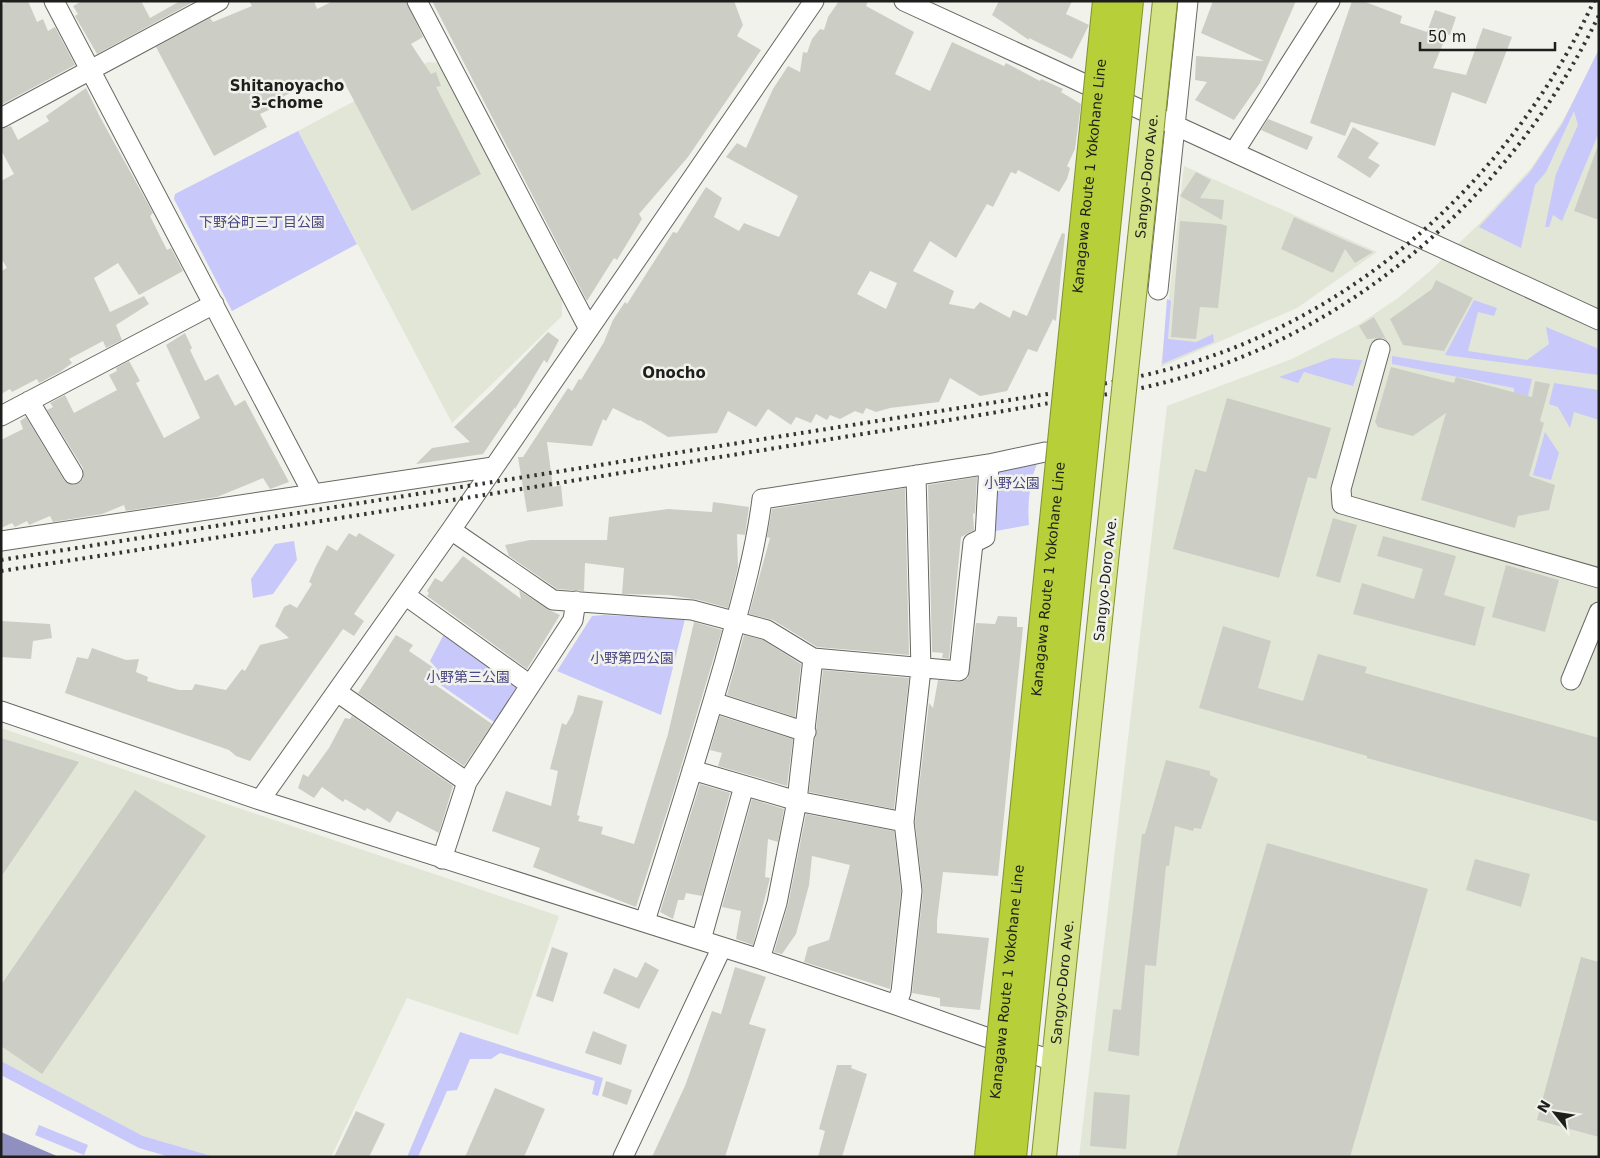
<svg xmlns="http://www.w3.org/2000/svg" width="1600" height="1158" font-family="'DejaVu Sans','Noto Sans JP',sans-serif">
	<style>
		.built { fill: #e2e6d7 }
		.green { fill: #c8c8fa }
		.water { fill: #8f8fc0 }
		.building { fill: #cccec6; fill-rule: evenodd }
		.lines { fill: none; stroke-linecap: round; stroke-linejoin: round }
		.minor-casing { stroke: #676962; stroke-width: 21 }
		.major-casing { stroke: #81912f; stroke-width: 26 }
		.minor { stroke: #fff; stroke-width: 19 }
		.major { stroke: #d4e288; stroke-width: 24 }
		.rail { stroke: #343531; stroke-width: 4; stroke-dasharray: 2.5 5; stroke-linecap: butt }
		.major-bridge-casing { stroke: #81912f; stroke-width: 26; stroke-linecap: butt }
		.highway-bridge-casing { stroke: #81912f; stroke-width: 30; stroke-linecap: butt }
		.major-bridge { stroke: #d4e288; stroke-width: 24 }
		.highway-bridge { stroke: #b7cf39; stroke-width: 28 }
		.labels { text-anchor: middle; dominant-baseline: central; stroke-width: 5; stroke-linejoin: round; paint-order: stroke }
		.street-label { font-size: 14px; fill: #1e1f1c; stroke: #f0f2eb }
		.park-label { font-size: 14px; fill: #4b4685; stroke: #f0f2eb }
		.neighbourhood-label { font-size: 15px; font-weight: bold; fill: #1e1f1c; stroke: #f0f2eb }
	</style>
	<rect width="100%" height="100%" fill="#f0f2eb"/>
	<path class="built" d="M1599 54V1157H1079L1167 406 1292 359 1358 325 1398 298 1430 271 1479 224 1532 167 1563 120Z
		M428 62 440 63 562 294V316L452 423 298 131Z
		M1184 166 1377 252 1297 308 1161 367Z
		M1 728 559 916 518 1035 407 998 331 1157H215L143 1136 1 1061Z"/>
	<path class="green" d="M1599 49V132L1562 221 1553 215 1549 227H1545L1556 174 1578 125 1574 111 1546 172 1535 185 1521 248 1479 227 1530 172 1562 124Z
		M298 131 357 244 232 311 174 199 175 194Z
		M1167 299 1171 301 1168 339 1196 342 1213 334 1214 342 1162 364Z
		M1474 300 1497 308 1494 316 1478 312 1468 351 1527 360 1549 344 1546 327 1599 349V375L1445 355Z
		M1392 356 1532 379 1528 396 1514 393V388L1392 364Z
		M1332 358 1362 360 1353 386 1304 372 1298 383 1279 377Z
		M1554 383 1599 390V420L1574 412 1570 428 1558 407 1549 404Z
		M1545 432 1559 453 1551 480 1533 475Z
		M1040 457C1030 477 1027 503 1029 525L990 532 993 467Z
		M294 541 297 560 273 594 253 598 251 579 275 544Z
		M604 615 685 619 661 715 557 671 592 616Z
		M444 634 518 685 494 722 432 679 438 670 430 661Z
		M460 1032 603 1078 598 1096 592 1094 595 1081 500 1053 491 1059H470L457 1090 447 1091 418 1157H407Z
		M1 1061 143 1136 215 1157H170L139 1148 1 1075Z
		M39 1125 88 1145 84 1155 35 1135Z"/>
	<path class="water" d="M1 1132 59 1157H1Z"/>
	<path class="building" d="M9 1H28L37 22 43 19 48 31 55 27 75 65 1 105V5Z
		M82 1H141L150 18 180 1H195L97 54 75 16 78 14 73 6Z
		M249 1H314L317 9 333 1H406L423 37 411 44 431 74 436 72 441 86 436 87 481 174 412 211 342 78 325 88 319 79 284 96 286 102 260 114 267 127 214 156 156 47 210 18 213 22 252 6Z
		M432 1H734L743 25 737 36 761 50 688 157 639 214 642 219 617 260 614 258 587 301Z
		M839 1H868L866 6 914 32 895 74 930 91 952 42 1004 66 1006 63 1040 81 1041 79 1063 89 1061 92 1081 104 1075 149 1067 166 1070 168 1067 179 1059 192 1018 170 1016 174 1011 172 993 207 987 204 956 258 930 241 913 271 954 291 949 304 974 309 980 302 1010 318 1013 310 1027 316 1062 233 1065 234 1056 321 1053 319 1037 352 1028 349 1007 391 980 396 950 378 939 402 890 408 876 412 866 408 863 414 855 411 840 419 830 415 827 420 816 414 811 423 796 417 791 425 768 409 756 427 728 411 717 433 668 437 640 420 639 421 613 408 606 421 603 419 592 446 547 442 553 487 561 485 563 506 527 512 518 457H523L568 388 572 391 579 379 581 380 604 342 613 320 625 302 627 304 673 232 677 233 706 187 722 198 714 217 739 231 744 223 779 237 798 196 726 157 737 143 746 148 773 89 788 66 800 72 803 52 807 53 812 39 820 29 824 30 828 17ZM870 271 897 283 886 309 857 294Z
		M999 1H1072L1066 14 1089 25 1072 59 1029 38V40L992 15Z
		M1213 1H1296L1260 83 1234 120 1195 100 1207 82 1195 80 1196 56 1264 61 1201 33Z
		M1352 1H1363L1402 16 1400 23 1427 32 1435 10 1456 17 1450 35 1447 34 1433 68 1466 75 1483 28 1512 37 1486 104 1452 92 1435 146 1351 122 1345 136 1310 123Z
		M86 88 100 117 153 213 150 216 167 250 171 248 183 271 139 295 118 263 94 278 110 312 144 296 149 304 116 325 122 340 106 348 103 341 69 359 72 363 60 372 39 383 37 379 12 392 10 389 1 394V271L7 268 1 258V181L14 174 1 150V129L11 126 18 140 49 121 46 116Z
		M1268 119 1313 137 1307 150 1261 130Z
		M1353 127 1379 143 1368 158 1380 165 1370 178 1337 157Z
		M1597 148 1599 149V220L1574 211Z
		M1196 172 1211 180 1200 198 1224 200 1222 220 1180 196Z
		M1294 217 1349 242 1373 252 1355 263 1345 249 1333 273 1281 249Z
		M1180 221 1221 224 1227 226 1218 308 1200 307 1196 339 1171 337Z
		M1436 280 1473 298 1444 351 1403 345 1390 319 1432 289Z
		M1374 317 1387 341 1383 338 1367 339 1359 326Z
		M548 332 559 340 547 363 544 360 515 409V407L483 454 416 464 432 448 470 442 454 427 493 390Z
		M185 333 192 348 190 350 205 381 218 374 235 406 245 400 289 482 270 489 263 478 217 497 126 511 124 505 102 514 53 522 50 516 29 525 27 521 15 527 12 523 1 528V440L23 429 20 421 26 417 64 480 74 485 83 479V468L47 410 53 407 50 403 65 395 74 413 117 390 109 375 117 371 116 368 129 361 140 381 136 383 164 438 200 418 166 345Z
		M1391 367 1454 383 1456 377 1532 397 1535 381 1550 384 1540 421 1544 423 1529 476 1555 485 1549 510 1518 516 1515 528 1421 500 1446 413 1413 436 1378 427 1375 422Z
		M1227 398 1331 428 1316 479 1308 477 1279 578 1173 549 1195 469 1206 472Z
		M977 477 975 513 973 514 974 530 961 537 949 659 942 658 943 653 932 652 928 485Z
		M905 488 909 655 817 647 773 620 749 614 770 538 767 537 772 509Z
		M713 502 749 507 745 535 737 534 738 567 728 608 699 600 669 595 622 594 624 568 585 563 584 591 557 589 509 556 505 545 530 540H607L609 517 668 509 712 512Z
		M1333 518 1357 525 1340 583 1316 576Z
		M349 533 356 537 359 533 395 555 354 614 364 621 354 636 343 629 250 761 236 756 229 750 65 693 77 657 88 659 92 648 126 660 139 659 136 672 148 677 147 681 179 690H192L195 684 226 690 242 669 245 671 260 645 289 638 275 626 284 607 290 604 297 608 312 584 309 582 316 566 327 545 337 551Z
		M1383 536 1456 556 1444 595 1485 607 1475 646 1353 614 1362 583 1414 599 1423 569 1377 556Z
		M463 556 521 599 519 590 547 609 560 615 527 669 427 596 429 593 427 591 435 578 442 582Z
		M1506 565 1559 580 1545 632 1492 617Z
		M998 616 1017 617V627H1023L998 876 943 872 937 921V933L989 938 980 1010 940 1006V998L912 993 923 892 915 822 929 703 933 708 938 680 958 682 968 678 976 623 995 624Z
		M1 621 50 624 52 638 33 641 31 659 1 657Z
		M694 622 722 630 674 790 636 907 533 867 540 848 492 831 506 791 551 806 558 771 550 769 562 723 566 725 573 713 578 695 603 701 577 815 580 816 578 821 603 827 601 834 634 844 668 734Z
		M1223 626 1271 641 1258 688 1303 701 1318 654 1367 667 1365 673 1599 738V822L1367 758V756L1199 708Z
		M396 635 413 645 409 651 434 668 427 679 492 724 464 766 358 693Z
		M744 635 763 640 801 664 795 717 727 695Z
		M823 670 909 678 894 809 809 792Z
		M352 716 453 786 439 833 397 811 390 823 367 808 365 811 345 799 343 802 322 787 314 798 298 788 303 774 308 777 329 748 345 718 350 719Z
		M720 716 793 739 787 786 718 766 722 753 710 750Z
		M1 738 79 762 1 877Z
		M1166 760 1210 771V775L1218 779 1201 829 1194 828 1193 831 1175 826 1169 866H1166L1156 966 1145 965 1139 1056 1108 1051 1113 1009 1121 1010 1142 834H1145Z
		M700 784 730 793 702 896 686 893 684 900H678L673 919 660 912Z
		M135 790 206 836 42 1074 1 1046V985Z
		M752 799 784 809 778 842 768 839 765 877 770 878 753 945 736 939 741 911 722 907Z
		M806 814 894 831 901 891 890 989 804 962 808 947 829 940 850 865 812 856 809 885 796 934 782 954 774 952 788 905Z
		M1267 843 1428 889 1350 1157H1176Z
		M1475 859 1530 874 1521 907 1466 890Z
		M552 947 568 953 553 1002 536 996Z
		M1581 957 1599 962V1137L1537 1120Z
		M645 962 659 970 639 1009 603 993 614 968 637 978Z
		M735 967 766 977 749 1024 766 1029 725 1157H652L685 1086 712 1011 721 1014Z
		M593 1031 627 1045 621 1065 585 1053Z
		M837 1065H852L851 1068 867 1074 842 1157H818L825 1131 819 1129Z
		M606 1081 632 1090 627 1105 602 1096Z
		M495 1088 545 1109 524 1157H465Z
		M1094 1092 1130 1095 1126 1149 1090 1146Z
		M356 1111 385 1124 369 1157H334Z"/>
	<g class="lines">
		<defs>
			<path id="minor" d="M54 1 313 494
				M417 1 589 329
				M904 1 1599 320
				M1 118 219 1
				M1234 152 1330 1
				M1158 290 1188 1
				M1380 349 1341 489 1342 504 1599 578
				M29 401 73 474
				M1 416 214 304
				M451 530 553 600 692 610 767 630 813 658 959 671 973 543 985 537 989 464
				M1 541 493 467
				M405 595 530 685
				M1571 680 1599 612
				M337 692 467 782
				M713 702 806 732
				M1 711 260 800 760 959 896 1005 1053 1061
				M692 770 797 801 904 822 912 891 901 992 896 1005
				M260 800 451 530 814 1
				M904 822 921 669 916 475
				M442 859 467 782 573 620 576 601
				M645 921C672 836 699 750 724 664 739 609 755 555 762 499L989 464 1045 452
				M701 940 744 786
				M760 959 777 903 797 801 813 658
				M623 1157 722 947"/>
			<g id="major">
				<path id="s1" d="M1044 1157 1108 542"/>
			</g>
		</defs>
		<use href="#minor" class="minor-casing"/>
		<use href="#major" class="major-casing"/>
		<use href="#minor" class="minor"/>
		<use href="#major" class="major"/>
		<path class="rail" d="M1 560 1060 392C1107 383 1154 375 1200 360 1375 303 1517 166 1594 1
			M1 571C270 530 539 486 807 443 886 430 965 418 1044 404 1084 397 1127 393 1166 382 1206 372 1245 357 1282 339 1420 271 1533 153 1599 15"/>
		<defs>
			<g id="major-bridge">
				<path id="s2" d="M1108 542 1165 1"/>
			</g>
			<g id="highway-bridge">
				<path id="s3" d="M989 1157 1107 1"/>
				<path d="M1012 1157 1129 1"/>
			</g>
		</defs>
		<use href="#major-bridge" class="major-bridge-casing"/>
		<use href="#highway-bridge" class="highway-bridge-casing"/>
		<use href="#major-bridge" class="major-bridge"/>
		<use href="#highway-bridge" class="highway-bridge"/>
	</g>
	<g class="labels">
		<g class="street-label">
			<text stroke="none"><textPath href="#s3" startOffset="986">Kanagawa Route 1 Yokohane Line</textPath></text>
			<text stroke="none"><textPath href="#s2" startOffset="368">Sangyo-Doro Ave.</textPath></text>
			<text stroke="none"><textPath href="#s3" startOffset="581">Kanagawa Route 1 Yokohane Line</textPath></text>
			<text transform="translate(1105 579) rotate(-84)">Sangyo-Doro Ave.</text>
			<text stroke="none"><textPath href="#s3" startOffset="176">Kanagawa Route 1 Yokohane Line</textPath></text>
			<text stroke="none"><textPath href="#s1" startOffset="176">Sangyo-Doro Ave.</textPath></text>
		</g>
		<g class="park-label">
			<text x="262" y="222">下野谷町三丁目公園</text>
			<text x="1012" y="483">小野公園</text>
			<text x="632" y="658">小野第四公園</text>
			<text x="468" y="677">小野第三公園</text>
		</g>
		<g class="neighbourhood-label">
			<text x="287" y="86">Shitanoyacho<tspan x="287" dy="17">3-chome</tspan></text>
			<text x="674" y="373">Onocho</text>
		</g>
	</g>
	<rect width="1600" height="1158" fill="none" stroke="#1e1f1c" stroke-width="5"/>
	<g transform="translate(1555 1113) rotate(300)" stroke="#f0f2eb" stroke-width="4" paint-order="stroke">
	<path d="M0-4L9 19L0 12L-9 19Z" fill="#1e1f1c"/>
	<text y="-8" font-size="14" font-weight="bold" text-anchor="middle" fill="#1e1f1c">N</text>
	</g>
	<path d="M1420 42v8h135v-8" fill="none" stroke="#1e1f1c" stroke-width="2.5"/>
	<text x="1428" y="42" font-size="15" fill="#1e1f1c" stroke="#f0f2eb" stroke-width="4" paint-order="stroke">50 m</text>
</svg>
